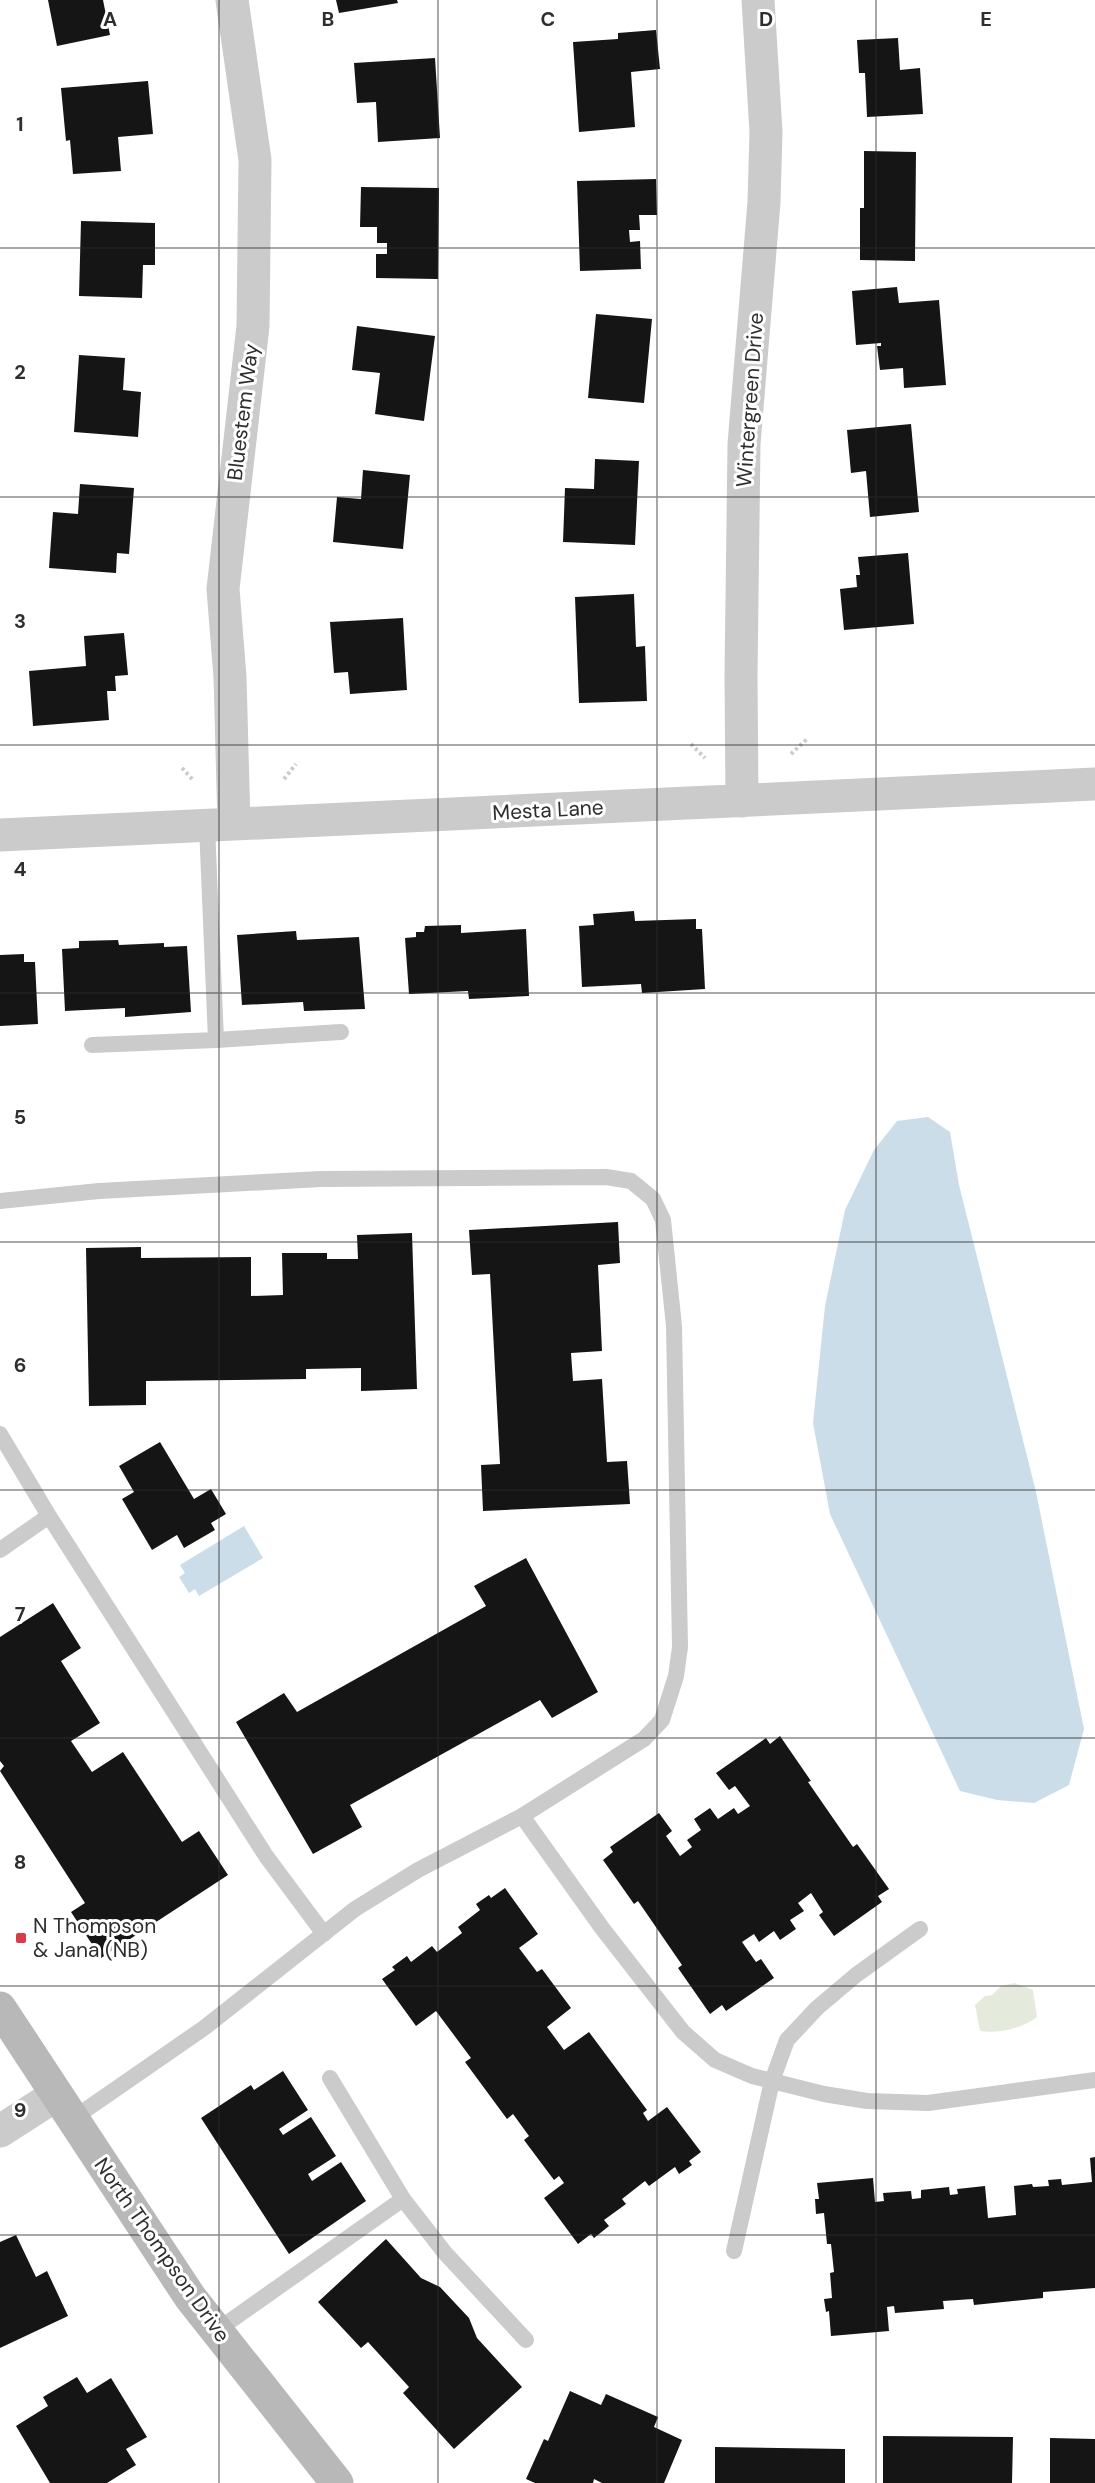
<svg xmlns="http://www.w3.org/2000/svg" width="1095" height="2483" font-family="'DM Sans',sans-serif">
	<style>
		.green { fill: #e4ebdd }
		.water { fill: #cadde9 }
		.building { fill: #151515 }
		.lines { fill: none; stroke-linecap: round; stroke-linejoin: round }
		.path { stroke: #cbcbcb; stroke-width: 4; stroke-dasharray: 3 3; stroke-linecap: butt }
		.lane { stroke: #cbcbcb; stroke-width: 16 }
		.street { stroke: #cbcbcb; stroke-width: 33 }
		.secondary { stroke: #b8b8b8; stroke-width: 33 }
		.grid { fill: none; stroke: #2e2e2e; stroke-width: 1.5; stroke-opacity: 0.55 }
		.poi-dot { fill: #d93c49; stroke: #fff; stroke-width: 2 }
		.labels { text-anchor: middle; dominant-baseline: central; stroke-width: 6; stroke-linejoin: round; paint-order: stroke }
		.street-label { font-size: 21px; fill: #2e2e2e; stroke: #fff }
		.poi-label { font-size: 21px; fill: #2e2e2e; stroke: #fff; text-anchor: start }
		.grid-label { font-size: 20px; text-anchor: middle; font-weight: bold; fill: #2e2e2e; stroke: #fff; stroke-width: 6; stroke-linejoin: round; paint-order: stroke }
	</style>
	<rect width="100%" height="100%" fill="#fff"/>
	<path class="green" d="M1015 1983 1033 1990 1037 2017C1023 2028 999 2034 980 2031L975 2005 985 1996 992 1995 1001 1986Z"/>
	<path class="water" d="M928 1117 950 1132 959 1185 1036 1492 1084 1729 1069 1785 1034 1803 997 1800 960 1791 830 1514 813 1423 825 1306 845 1210 874 1150 897 1121Z
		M244 1526 263 1558 199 1596 195 1589 189 1593 179 1577 185 1573 180 1565Z"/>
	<path class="building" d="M48 0H103L110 35 57 46Z
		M336 0H397L398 3 339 13Z
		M656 30 660 69 631 72 635 127 579 132 573 42 618 39V33Z
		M898 38 900 70 920 68 923 114 867 117 865 73H859L857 40Z
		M435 58 440 138 378 142 376 102 357 103 354 63Z
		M148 81 153 134 118 137 121 171 73 174 70 140 66 141 61 88Z
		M864 151 916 152 915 261 860 260V208H864Z
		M656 179 657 215H639L640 230H629L630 242 640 241 641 269 580 271 577 181Z
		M361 187 439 188 438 279 376 278V254H387V243H377V227H360Z
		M81 221 155 223V265H143L142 298 79 296Z
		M897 287 899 303 939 300 946 385 904 388 903 368 880 370 877 346H881V343L856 345 852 291Z
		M596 314 652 319 644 403 588 398Z
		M357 326 435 336 424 421 375 414 380 373 352 370Z
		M79 355 125 358 123 390 141 392 138 437 74 432Z
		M911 424 919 512 870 517 866 471 851 473 847 430Z
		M595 459 639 461 635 545 563 542 565 488 594 489Z
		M363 470 410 475 403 549 333 542 337 497 361 499Z
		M80 484 134 488 129 554 117 553 116 573 49 568 53 512 78 514Z
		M908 553 914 624 844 630 840 589 857 587 856 575H860L858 557Z
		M634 594 636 647 645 646 647 701 579 703 575 597Z
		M403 618 407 690 350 694 348 672 334 673 330 622Z
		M124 633 128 675 115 676 116 691H107L109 720 33 726 29 671 86 666 84 636Z
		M634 911 635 921 696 919V929H702L705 989 642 993 641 984 582 987 579 926 594 925 593 914Z
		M461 925V933L526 929 529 996 469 999 468 991 409 994 405 938 416 937V932H424L425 926Z
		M296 931 297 940 359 937 365 1009 304 1011 303 1002 242 1005 237 935Z
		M118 940 119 945 164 943V947L187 946 191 1012 125 1017V1008L65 1011 62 949 79 948V941Z
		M24 954V962H35L38 1024 0 1026V955Z
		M618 1222 620 1263 598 1265 602 1351 571 1353 573 1381 602 1379 607 1462 627 1461 630 1504 483 1511 481 1465 500 1464 490 1274 472 1275 469 1230Z
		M412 1233 417 1389 361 1391V1368L306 1369V1379L146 1381V1405L89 1406 86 1248 141 1247V1258L251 1257V1296L283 1295 282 1253H327V1259H358L357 1235Z
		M160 1442 194 1499 211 1489 226 1514 211 1523 215 1530 184 1548 177 1535 152 1550 122 1499 134 1492 119 1466Z
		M526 1558 598 1692 552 1718 540 1700 350 1805 362 1827 313 1854 236 1722 284 1693 297 1712 486 1606 474 1586Z
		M53 1603 81 1648 61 1661 100 1723 71 1741 92 1772 123 1752 182 1842 199 1831 228 1875 101 1958 71 1912 85 1903 0 1771 4 1766 0 1761V1637Z
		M780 1736 811 1781 808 1782 853 1847 857 1844 889 1889 878 1896 882 1902 834 1936 819 1915 823 1912 811 1893 798 1903 804 1911 790 1920 796 1929 780 1940 774 1931 759 1942 754 1934 742 1942 756 1962 761 1959 774 1978 726 2011 722 2005 710 2014 678 1968 682 1965 638 1901 634 1904 603 1860 613 1852 610 1847 659 1813 672 1831 666 1836 680 1856 692 1847 687 1840 701 1830 694 1819 710 1808 718 1819 734 1808 738 1814 750 1806 735 1786 729 1790 716 1773 766 1738 770 1744Z
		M505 1888 538 1934 519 1948 537 1972 542 1969 571 2008 547 2027 564 2050 589 2032 647 2110 643 2113 648 2121 667 2107 701 2152 689 2161 692 2165 679 2174 675 2167 649 2186 645 2181 622 2199 626 2204 604 2220 609 2226 594 2238 591 2234 578 2244 544 2198 564 2183 559 2176 554 2180 524 2140 529 2136 513 2114 507 2119 465 2062 471 2058 436 2011 416 2026 382 1979 395 1970 392 1967 407 1956 411 1962 432 1946 437 1952 462 1933 458 1927 480 1910 476 1904 489 1895 491 1898Z
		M283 2071 308 2110 279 2129 283 2135 311 2117 336 2156 308 2174 312 2181 341 2162 366 2201 289 2254 201 2118 251 2085 254 2090Z
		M1095 2157V2288L1043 2292V2298L974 2305 973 2299 943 2301 944 2309 895 2313 894 2306 887 2307 889 2331 831 2336 829 2311 826 2312 824 2299 832 2298 830 2273 834 2272 831 2244H827L824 2213 816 2214 815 2199H819L817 2183 873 2178 875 2202 884 2201 883 2193 911 2191 912 2199 921 2198V2190L949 2187 950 2195 958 2194 957 2189 985 2186 988 2218 1016 2215 1014 2186 1032 2184 1033 2187 1049 2186 1048 2180 1061 2179 1062 2185 1092 2182 1090 2158Z
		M16 2235 36 2277 47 2271 68 2316 0 2348V2242Z
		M386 2239 421 2278 440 2287 469 2318 477 2338 522 2387 454 2449 403 2393 409 2387 368 2342 361 2348 318 2302Z
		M77 2377 87 2393 111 2378 147 2437 126 2449 136 2465 107 2483H50L16 2426 48 2406 43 2397Z
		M570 2391 601 2405 606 2394 658 2417 654 2427 682 2440 664 2483H602L594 2479 593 2483H535L526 2479 544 2439 548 2441Z
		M883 2436 1013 2437 1012 2483H883Z
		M1050 2438 1095 2439V2483H1050Z
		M715 2447 845 2449V2483H715Z"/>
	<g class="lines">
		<path class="path" d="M691 744 705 758
			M791 754 807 739
			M182 768 194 781
			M284 779 296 764"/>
		<path class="lane" d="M207 826 216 1040 341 1032
			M92 1045 216 1040
			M0 1201 99 1191 321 1179 606 1177 631 1181 653 1199 663 1220 674 1326 680 1647 676 1676 662 1720 644 1739 522 1816 418 1870 355 1909 204 2028 71 2120
			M0 1434 49 1516 266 1856 324 1934
			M0 1550 49 1516
			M522 1816 602 1928 683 2032 715 2060 752 2076 824 2094 867 2101 928 2103 1095 2080
			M330 2078 403 2199 445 2253 526 2340
			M734 2251 772 2081 787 2040 817 2008 856 1975 920 1929
			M216 2331 403 2199"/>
		<path class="street" d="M232 0 255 160 253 326 223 589 230 677 234 824
			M742 801 741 675 744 444 764 202 766 132 758 0
			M0 835 1095 784
			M0 2131 56 2095"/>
		<path class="secondary" d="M0 2008 190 2297 337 2483"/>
	</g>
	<path class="grid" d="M219 0V2483M438 0V2483M657 0V2483M876 0V2483M0 248H1095M0 497H1095M0 745H1095M0 993H1095M0 1242H1095M0 1490H1095M0 1738H1095M0 1986H1095M0 2235H1095"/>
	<rect class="poi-dot" x="15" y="1932" width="12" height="12" rx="3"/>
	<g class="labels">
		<g class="street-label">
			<text transform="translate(750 400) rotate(-86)">Wintergreen Drive</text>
			<text transform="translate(243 412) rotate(-83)">Bluestem Way</text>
			<text transform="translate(548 810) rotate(-3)">Mesta Lane</text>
			<text transform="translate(162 2250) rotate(55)">North Thompson Drive</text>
		</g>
		<g class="poi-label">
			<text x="33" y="1926">N Thompson<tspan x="33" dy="24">&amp; Jana (NB)</tspan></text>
		</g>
	</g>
	<g class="grid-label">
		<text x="110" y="26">A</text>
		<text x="328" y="26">B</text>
		<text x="548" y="26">C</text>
		<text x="766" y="26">D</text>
		<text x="986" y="26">E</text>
		<text x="20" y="131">1</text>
		<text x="20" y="379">2</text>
		<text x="20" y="628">3</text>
		<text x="20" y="876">4</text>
		<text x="20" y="1124">5</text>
		<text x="20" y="1372">6</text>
		<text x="20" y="1621">7</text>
		<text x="20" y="1869">8</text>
		<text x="20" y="2117">9</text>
	</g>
</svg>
